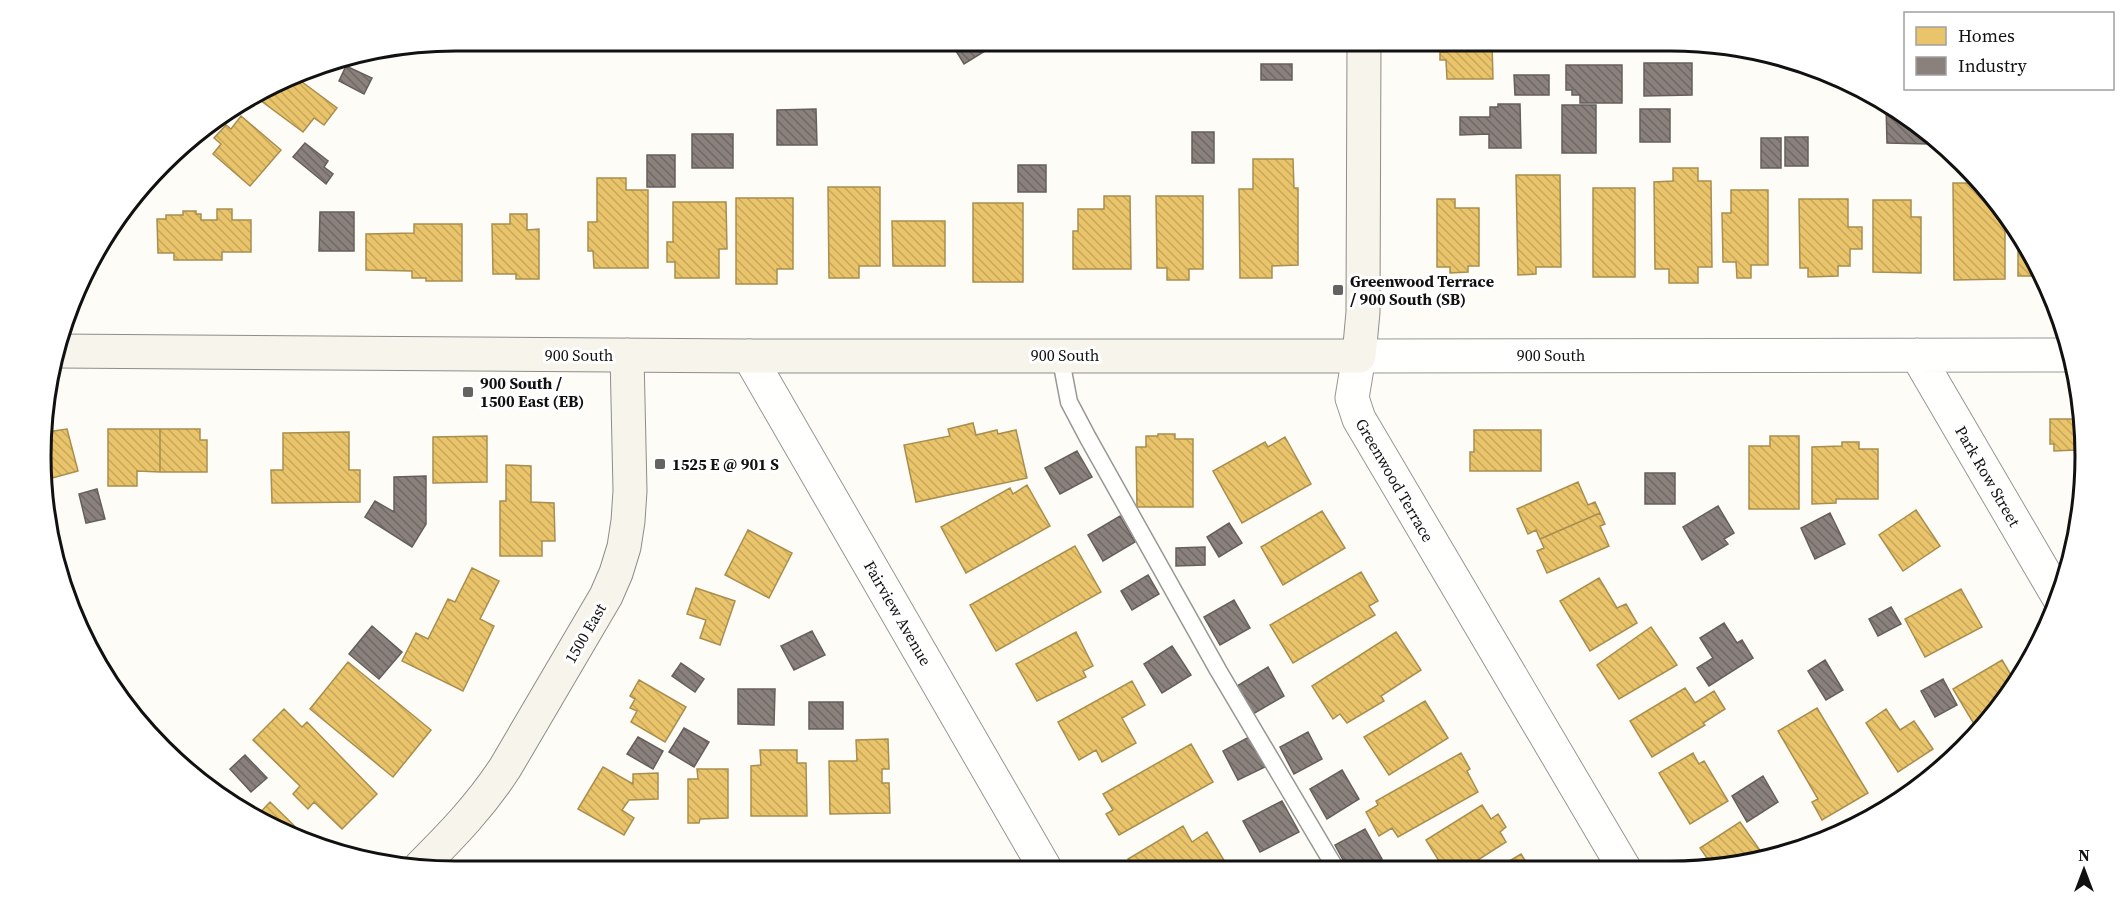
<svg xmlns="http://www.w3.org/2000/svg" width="2126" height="912" font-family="'Source Serif 4',serif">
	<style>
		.homes { fill: url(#homes-back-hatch); stroke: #a88e4f; stroke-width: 1.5 }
		.industry { fill: url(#industry-back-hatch); stroke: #665f5c; stroke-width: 1.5 }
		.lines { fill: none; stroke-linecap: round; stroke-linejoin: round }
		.lane-casing { stroke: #979795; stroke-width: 19 }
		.street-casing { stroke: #979795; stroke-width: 35 }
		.secondary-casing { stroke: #8e8d8b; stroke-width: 35 }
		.lane { stroke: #fffffe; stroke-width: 16 }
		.street { stroke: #fffffe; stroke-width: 33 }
		.secondary { stroke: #f6f4eb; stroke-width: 33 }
		.poi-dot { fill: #646362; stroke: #fff; stroke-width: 2 }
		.labels { text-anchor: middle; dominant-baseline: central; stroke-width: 6; stroke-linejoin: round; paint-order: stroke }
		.poi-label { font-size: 16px; font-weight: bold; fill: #111; stroke: #fff; text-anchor: start }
		.street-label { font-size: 16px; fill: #111; stroke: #fff }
		.rim { fill: none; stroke: #111; stroke-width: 3 }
	</style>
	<defs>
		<pattern id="homes-back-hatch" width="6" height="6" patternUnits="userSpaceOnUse" patternTransform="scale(1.5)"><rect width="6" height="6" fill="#e9c46a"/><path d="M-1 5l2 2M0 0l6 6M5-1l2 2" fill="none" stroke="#c7a75b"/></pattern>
		<pattern id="industry-back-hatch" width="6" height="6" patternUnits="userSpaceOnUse" patternTransform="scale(1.5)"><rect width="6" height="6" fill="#8a817c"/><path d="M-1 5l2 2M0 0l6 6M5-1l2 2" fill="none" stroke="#6f6864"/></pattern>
	</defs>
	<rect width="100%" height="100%" fill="#fdfcf7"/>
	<path class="homes" d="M1447 41H1490V43H1492L1493 79H1447L1446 60H1440V52H1447Z
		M294 76 337 108 324 125 314 118 303 132 256 97 261 90Z
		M241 116 281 150 250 186 213 154 221 144 214 138 226 125 231 129Z
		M1253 159H1293L1294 188H1298V265L1272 266V278H1240L1239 189H1253Z
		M1673 168H1698V181H1711L1712 267H1698V283H1669V269H1655L1654 182 1673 181Z
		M1516 175H1560L1561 267H1536V274L1518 275Z
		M597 178H626V190H648V268H594L593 251H588V222H597Z
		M1953 183H1981L2005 212V279L1954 280Z
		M828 187H880V266H859V278H829Z
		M1593 188H1635V277H1593Z
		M1731 190H1768V265H1751V278H1737L1736 262H1723L1722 213H1731Z
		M1104 196H1130L1131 269H1073V231H1078V209H1104Z
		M1156 196H1203V269H1189V280H1167V268H1157Z
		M736 198H793V269H777V284H736Z
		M1437 199H1455V208H1479V266H1468V272L1450 273V267H1437Z
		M1799 199H1848V227H1862V249H1850V266H1838V276L1808 277V268H1800Z
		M1873 200H1911V217H1921V273L1873 272Z
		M673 202H726L727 249H719V278H675V262H667V242H673Z
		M973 203H1023V282H973Z
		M217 209H232V220H251V252H222V260H174V253H158L157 219H166V215H183V211H196V214H201V220H217Z
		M510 214H527V230L539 229V279H516V274H493L492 224H510Z
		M892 221H945V266H893Z
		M414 224H462V281H426V278H412V271L366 270V234L414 233Z
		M2018 233 2043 273 2044 276H2018Z
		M2050 419H2083L2084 444H2075V450L2054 451V444H2050Z
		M973 423 976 435 997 430 998 434 1016 430 1027 478 916 502 904 445 950 436 948 429Z
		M67 429 78 471 45 480 47 432Z
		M108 429H160V472L137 471V486H108Z
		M160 429H200V440H207V472H160Z
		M1474 430H1541V471H1470V452H1474Z
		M349 432V470H360V502L272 503 271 470H283V433Z
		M1158 434H1175V439H1193V507H1137L1136 447H1146V436H1158Z
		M487 436V482L433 483V437Z
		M1770 436H1799V509H1749V446H1770Z
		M1285 437 1311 484 1242 523 1213 471 1265 442 1268 447Z
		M1842 442H1859V449H1878V499H1836V503L1812 504V447L1842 446Z
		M506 465 531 466V502L554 503 555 541H542V556H500V501H506Z
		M1578 482 1588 505 1595 502 1600 513 1540 539 1536 530 1528 534 1517 509Z
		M1027 485 1050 526 966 573 941 527 1010 488 1013 494Z
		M1916 510 1940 546 1903 571 1879 535Z
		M1322 511 1345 548 1283 585 1261 547Z
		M1600 513 1605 524 1600 526 1609 546 1547 573 1537 551 1544 548 1540 539Z
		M748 530 792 553 769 598 725 575Z
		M1075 546 1101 592 996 651 970 605Z
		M472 568 499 581 480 619 494 626 463 691 402 661 416 633 428 639 448 599 455 602Z
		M1361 572 1378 601 1369 606 1375 615 1293 663 1270 625Z
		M1599 578 1617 608 1626 604 1637 623 1590 651 1560 601Z
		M696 588 735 601 720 645 700 638 706 620 687 614Z
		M1961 589 1982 627 1925 657 1905 619Z
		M1651 627 1677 665 1619 699 1597 665Z
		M1076 632 1093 666 1083 671 1086 677 1037 701 1016 664Z
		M1396 632 1421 670 1381 696 1384 701 1347 723 1340 714 1333 719 1312 686Z
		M2002 660 2017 685 1992 714 1974 724 1953 689Z
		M348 662 431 730 393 777 310 709Z
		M639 680 686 707 665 742 631 722 637 711 630 708 635 699 630 696Z
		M1132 681 1145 705 1122 718 1136 743 1102 762 1096 750 1079 760 1058 722Z
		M1685 688 1695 703 1714 691 1725 709 1703 723 1705 725 1652 757 1630 721Z
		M1425 701 1448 738 1389 775 1364 737Z
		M1817 708 1868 793 1822 820 1812 802 1818 799 1778 731Z
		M284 709 302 727 307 722 377 794 342 829 314 802 308 809 293 794 300 786 253 740Z
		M1886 709 1900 730 1914 721 1933 749 1898 772 1866 723Z
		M888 739 889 769H882V783H889L890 813 830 814 829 761H857L856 740Z
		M1191 744 1213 782 1119 835 1106 814 1113 810 1103 794Z
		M760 750H797V763H806L807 816H751V766L761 765Z
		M1461 753 1470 769 1467 771 1478 792 1398 837 1392 828 1379 836 1366 812 1378 805 1376 801Z
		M1693 753 1699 764 1704 761 1728 801 1690 824 1659 773Z
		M603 767 633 784V774L658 773V799L629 800 622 810 634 818 624 835 578 809Z
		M697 769H728V818L700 819 699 823H688V779H698Z
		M270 802 315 846 254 819Z
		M1482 805 1491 819 1498 814 1506 827 1500 832 1506 842 1464 869H1444L1426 840Z
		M1740 822 1764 856 1725 868H1714L1700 848Z
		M1183 826 1192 842 1207 832 1225 862 1217 868 1218 869 1134 870 1128 859Z
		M1521 854 1530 868 1496 869Z"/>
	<path class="industry" d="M950 41H978L985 51 964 64Z
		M1644 63H1692V95L1644 96Z
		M1261 64H1292V80H1261Z
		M1566 65H1622V103H1580V95H1572V90H1566Z
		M346 66 372 78 364 94 339 81Z
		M1514 75H1549V95H1515Z
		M1498 104H1520L1521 148H1489V134L1460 135V117H1490V107H1498Z
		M1562 105H1596V153H1562Z
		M1886 105H1890L1929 133V144L1887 143Z
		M816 109 817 145H777V110Z
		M1640 109H1670V142H1640Z
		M1192 132H1214V163H1192Z
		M692 134H733V168H692Z
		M1785 137H1808V166H1785Z
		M1761 138H1781V168H1761Z
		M305 143 328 161 324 167 333 174 326 184 293 157Z
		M647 155H675V187H647Z
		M1018 165H1046V192H1018Z
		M320 212H354V251H319Z
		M1077 451 1092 477 1060 494 1045 468Z
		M1645 473H1675V504H1645Z
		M426 476V524L412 547 365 517 375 501 394 512V477Z
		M97 489 105 519 86 523 79 494Z
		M1718 506 1734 533 1724 539 1728 544 1702 560 1683 527Z
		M1830 513 1845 544 1815 559 1801 528Z
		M1120 516 1135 542 1103 561 1088 535Z
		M1229 523 1242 543 1219 557 1207 537Z
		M1205 547V565L1176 566V548Z
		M1148 575 1159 594 1132 610 1121 591Z
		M1234 600 1250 628 1220 645 1204 617Z
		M1891 607 1901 624 1878 636 1869 619Z
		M1724 623 1737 643 1742 640 1753 658 1709 686 1697 668 1713 658 1700 638Z
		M372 626 402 652 379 679 349 654Z
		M812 631 825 655 794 670 781 646Z
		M1172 646 1191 675 1162 693 1144 664Z
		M1825 660 1843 690 1826 700 1808 671Z
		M681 663 704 679 695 692 672 676Z
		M1268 667 1284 696 1253 714 1237 686Z
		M1943 679 1957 705 1935 717 1921 691Z
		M738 689H775L774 725 738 724Z
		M809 702H843V729H809Z
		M684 728 709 742 694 767 669 752Z
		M1308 732 1322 759 1294 774 1280 747Z
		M638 737 663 751 653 769 627 754Z
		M1249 737 1265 767 1238 780 1223 751Z
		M245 755 267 778 251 792 230 769Z
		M1342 770 1359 799 1327 819 1310 789Z
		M1763 776 1778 802 1747 822 1732 796Z
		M1282 801 1299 832 1260 852 1243 821Z
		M1365 829 1382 859 1364 869H1348L1335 845Z"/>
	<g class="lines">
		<defs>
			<path id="lane" d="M1060 355 1069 402 1088 438 1218 670 1336 869"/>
			<path id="street" d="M1917 355 2059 598
				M749 356 1046 870
				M1624 868 1359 419 1352 398 1359 356 2072 355"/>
			<path id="secondary" d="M57 351 749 356H1359L1363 312 1364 41
				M421 866C453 834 480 806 505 768L606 596 616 573 624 547 628 521 630 491 627 355"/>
		</defs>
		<use href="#lane" class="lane-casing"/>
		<use href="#street" class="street-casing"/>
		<use href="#secondary" class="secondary-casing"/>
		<use href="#lane" class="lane"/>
		<use href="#street" class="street"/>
		<use href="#secondary" class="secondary"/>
	</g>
	<g class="poi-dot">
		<rect x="1332" y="284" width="12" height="12" rx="3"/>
		<rect x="462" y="386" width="12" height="12" rx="3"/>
		<rect x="654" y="458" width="12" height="12" rx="3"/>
	</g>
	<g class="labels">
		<g class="poi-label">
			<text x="1350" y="281">Greenwood Terrace<tspan x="1350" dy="18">/ 900 South (SB)</tspan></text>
			<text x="480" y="383">900 South /<tspan x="480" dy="18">1500 East (EB)</tspan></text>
			<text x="672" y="464">1525 E @ 901 S</text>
		</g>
		<g class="street-label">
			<text x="579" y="355">900 South</text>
			<text x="1065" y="355">900 South</text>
			<text x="1551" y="355">900 South</text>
			<text transform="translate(1988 476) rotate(60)">Park Row Street</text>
			<text transform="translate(1395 480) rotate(60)">Greenwood Terrace</text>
			<text transform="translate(898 613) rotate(60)">Fairview Avenue</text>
			<text transform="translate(585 633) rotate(-60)">1500 East</text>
		</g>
	</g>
	<path d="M0 0H2126V912H0ZM456 51H1670A405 405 0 0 1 2075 456V456A405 405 0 0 1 1670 861H456A405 405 0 0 1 51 456V456A405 405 0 0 1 456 51Z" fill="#fff" fill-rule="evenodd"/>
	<path class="rim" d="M456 51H1670A405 405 0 0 1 2075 456V456A405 405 0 0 1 1670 861H456A405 405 0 0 1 51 456V456A405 405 0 0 1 456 51Z"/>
	<rect x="1904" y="12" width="210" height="78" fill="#ffffff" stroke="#a0a0a0" stroke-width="1.5"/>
	<rect x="1916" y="27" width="30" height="18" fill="#e9c46a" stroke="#a0a0a0" stroke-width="1.5"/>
	<text x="1958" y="42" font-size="18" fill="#111111">Homes</text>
	<rect x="1916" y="57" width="30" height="18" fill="#8a817c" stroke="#a0a0a0" stroke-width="1.5"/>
	<text x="1958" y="72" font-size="18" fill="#111111">Industry</text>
	<g transform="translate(2084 870)" stroke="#ffffff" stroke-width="4.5" paint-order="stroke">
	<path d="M0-4.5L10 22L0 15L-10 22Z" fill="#111111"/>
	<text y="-9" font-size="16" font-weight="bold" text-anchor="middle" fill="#111111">N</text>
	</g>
</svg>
